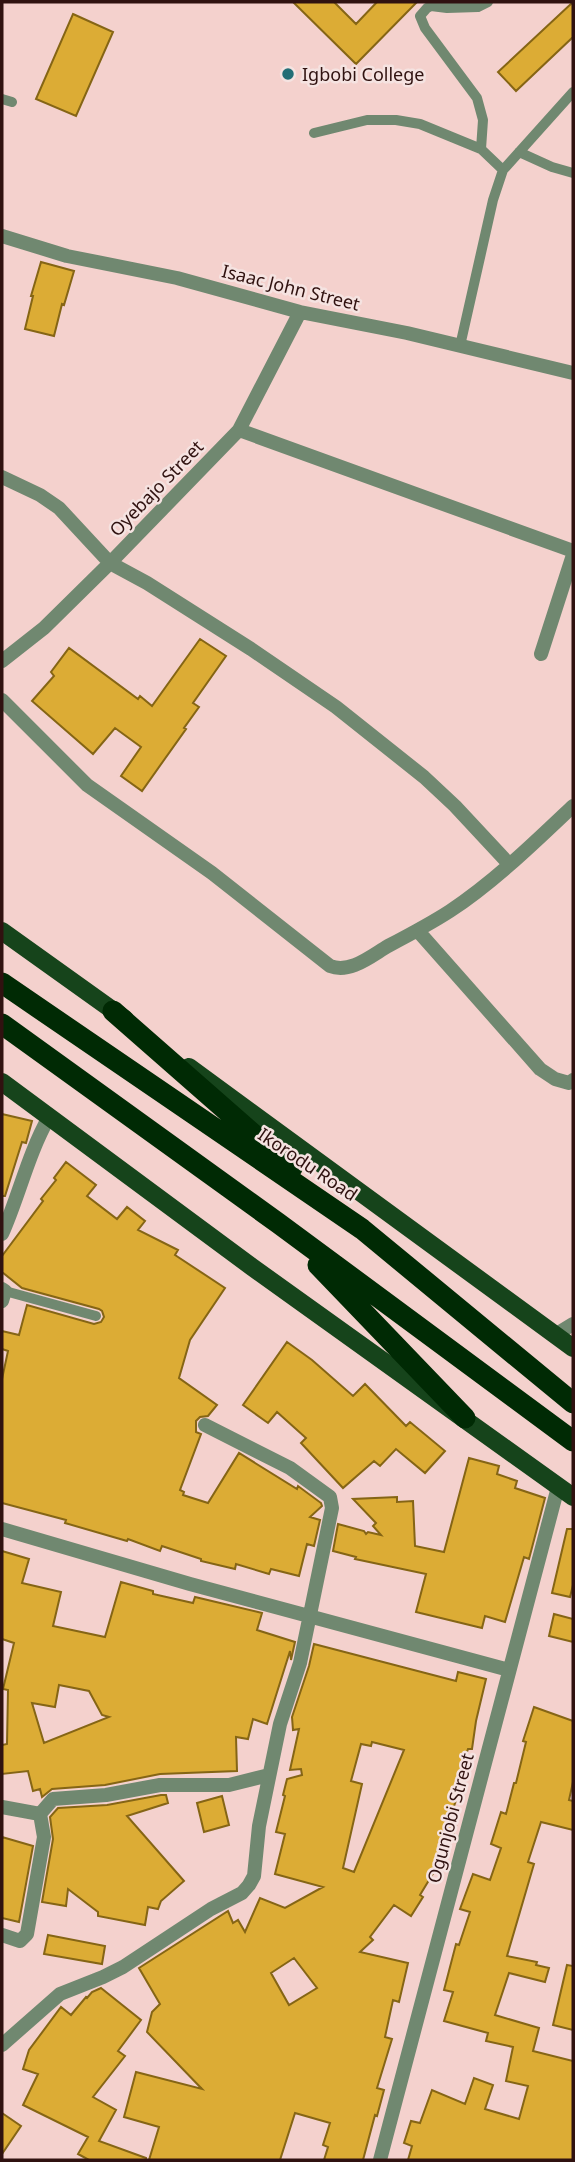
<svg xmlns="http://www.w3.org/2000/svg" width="575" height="2162" font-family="'Noto Sans',sans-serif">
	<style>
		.building { fill: #dcac35; stroke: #856515; stroke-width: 2; fill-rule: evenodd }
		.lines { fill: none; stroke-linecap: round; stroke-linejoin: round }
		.service { stroke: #708870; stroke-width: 10 }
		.minor { stroke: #708870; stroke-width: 14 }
		.primary { stroke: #16441b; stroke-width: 18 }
		.motorway { stroke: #002a04; stroke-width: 21 }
		.poi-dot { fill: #236e76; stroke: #f5e3e1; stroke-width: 2.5 }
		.labels { text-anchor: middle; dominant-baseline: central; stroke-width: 5; stroke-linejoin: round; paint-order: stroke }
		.poi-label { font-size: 18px; fill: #301210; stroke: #f5e3e1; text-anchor: start }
		.street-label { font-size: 18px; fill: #301210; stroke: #f5e3e1 }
	</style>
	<rect width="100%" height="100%" fill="#f4d1cd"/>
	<path class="building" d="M293 2H334L356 24 377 2H417L356 64Z
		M573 2V37L516 91 498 72Z
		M73 14 113 32 76 116 36 99Z
		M41 262 74 271 64 305 62 304 54 336 25 329 33 296H31Z
		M200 639 226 656 193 703 199 707 184 728 186 729 142 791 121 776 141 747 115 728 93 754 32 701 54 676 51 672 69 648 138 699 140 696 152 706Z
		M2 1114 32 1121 26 1143 22 1142 5 1196H2Z
		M66 1162 96 1185 87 1196 117 1219 127 1207 145 1221 138 1230 178 1250 175 1255 225 1288 190 1340 179 1378 217 1405 208 1416 200 1417 196 1421V1432L201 1434 180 1490 184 1492 183 1495 208 1503 239 1453 297 1489 298 1486 321 1503 322 1506 310 1517 320 1520 314 1546 307 1544 299 1576 271 1569 269 1574 236 1564 235 1569 201 1561V1559L162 1546 160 1551 128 1539 127 1541 65 1523 66 1520 2 1503V1379L8 1351 2 1349V1331L19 1335 27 1305 94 1324 101 1322 104 1317 102 1311 99 1309 22 1288 2 1272V1256L43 1201 41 1199 56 1180 54 1178Z
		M287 1342 312 1360 353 1396 365 1384 406 1426 410 1422 445 1451 425 1473 396 1449 380 1466 374 1461 343 1488 301 1443 306 1438 277 1412 268 1423 243 1405Z
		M469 1458 499 1466 497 1474 517 1481 515 1488 545 1498 529 1559 524 1557 505 1622 485 1616 482 1628 416 1612 426 1574 355 1559 356 1557 333 1551 338 1524 364 1531 366 1534 368 1532 381 1535 373 1526 376 1523 353 1499 397 1497V1502L413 1501 415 1546 444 1552Z
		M567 1529H573V1585L570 1597 552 1593Z
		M2 1551 29 1559 22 1583 61 1592 53 1626 105 1637 121 1582 153 1591V1594L193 1603 195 1597 262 1613 257 1630 295 1642 291 1660 290 1651 267 1724 253 1719 248 1739 236 1737 237 1771 160 1774 105 1785 52 1789 42 1797 40 1789 33 1791 28 1771 2 1774V1745L7 1744 8 1690 3 1689 14 1643 2 1639ZM59 1685 89 1691 102 1715 109 1717 44 1743 32 1703 55 1707Z
		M554 1614 573 1619V1642L549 1636Z
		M314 1644 456 1681 458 1672 486 1679 476 1721 472 1749H468L454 1790 459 1792 448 1823 456 1826 445 1858 443 1857 420 1895 423 1897 411 1916 394 1905 370 1937 373 1940 360 1952 408 1963 399 2002 393 2000 385 2037 392 2039 377 2088 384 2090 377 2116 375 2115 363 2160H324L328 2147 323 2145 330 2123 295 2113 280 2160H149L159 2127 124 2117 136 2072 202 2089 147 2032 152 2012 160 2004 139 1968 228 1911 233 1923 238 1920 245 1932 260 1898 285 1908 323 1887 275 1874 285 1834 276 1832 285 1796 283 1795 287 1779 302 1775 301 1769 290 1770 299 1729 293 1730 292 1717 309 1666ZM372 1742 404 1750 354 1872 343 1868 362 1784 351 1781 361 1744 371 1746ZM294 1958 317 1988 289 2005 271 1973Z
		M534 1707 573 1721V1782L569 1800 573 1801V1830L541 1822 528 1862 534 1864 507 1956 537 1962 536 1965 549 1968 545 1982 509 1973 495 2015 539 2028 533 2051 573 2061V2160H408L412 2146 404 2143 411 2121 420 2123 432 2090 465 2104 474 2078 493 2085 485 2109 519 2119 528 2086 506 2081 513 2047 486 2041 488 2033 444 2021 453 1992 444 1990 456 1944 459 1945 470 1912 460 1909 473 1874 490 1880 501 1848 491 1844 501 1812 506 1814 514 1783H516L526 1742 523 1741Z
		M161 1795H166L168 1803 127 1816 184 1881 161 1901 158 1909 148 1907 145 1925 98 1916V1912L68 1889 66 1906 42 1902 53 1839 50 1817 58 1808 107 1805Z
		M222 1796 229 1825 204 1832 197 1803Z
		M2 1837 33 1846 19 1922 2 1918Z
		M48 1935 105 1946 102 1964 44 1954Z
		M567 1965 573 1966V2030L553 2025Z
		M101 1988 141 2020 118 2051 125 2056 93 2097 116 2110 99 2141 146 2158V2160H89L78 2154 88 2137 23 2105 38 2074 23 2069 29 2050 61 2007 71 2015 86 1997 87 1998 92 1992Z
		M2 2113 21 2126 2 2154Z"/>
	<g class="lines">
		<path class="service" d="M2 99 12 102
			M314 133 367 120H396L420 124 481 149 503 170
			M481 149 483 120 477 98 425 28 420 16 427 8 431 6 447 8 478 7 488 2
			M519 152 552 167 573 173
			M460 346 493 200 503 170 573 92
			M5 1291 96 1316"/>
		<path class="minor" d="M2 236 67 256 177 278 300 312 407 333 573 373
			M239 430 573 551
			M2 477 40 495 59 508 110 563 147 583 251 649 336 707 424 777 455 806 509 864
			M541 654 573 555
			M2 661 44 628 110 563 239 430 300 312
			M2 700 87 785 212 873 330 966C350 974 371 956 388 946 409 935 430 924 450 911 494 882 535 842 573 806
			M418 931 540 1069 555 1079 569 1083 573 1080
			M2 1234C19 1196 28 1154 49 1117
			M2 1289 5 1291 2 1301
			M555 1335 573 1324
			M2 1529 190 1584 509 1670
			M2 1807 40 1814
			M40 1814 53 1799 106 1795 160 1785H229L269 1775
			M2 1935 20 1941 27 1934 44 1837 40 1814
			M2 2045 60 1994 103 1977 123 1967 211 1909 242 1893 249 1885 254 1876 259 1826 280 1724 300 1663 332 1508 330 1497 290 1468 205 1425
			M380 2160 558 1487"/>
		<path class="primary" d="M2 931 125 1019
			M189 1067 573 1348
			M2 1082 252 1267 573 1497"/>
		<path class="motorway" d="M2 983 362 1229 573 1403
			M113 1011 292 1168
			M2 1024 278 1223 573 1441
			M318 1265 465 1418"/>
	</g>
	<circle class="poi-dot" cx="288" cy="74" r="7"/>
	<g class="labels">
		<g class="poi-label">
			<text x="302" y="74">Igbobi College</text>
		</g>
		<g class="street-label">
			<text transform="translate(291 287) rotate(14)">Isaac John Street</text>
			<text transform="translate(156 488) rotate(-46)">Oyebajo Street</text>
			<text transform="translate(308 1164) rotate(34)">Ikorodu Road</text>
			<text transform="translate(450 1818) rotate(-75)">Ogunjobi Street</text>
		</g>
	</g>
	<rect width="575" height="2162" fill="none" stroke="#301210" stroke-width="7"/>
</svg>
